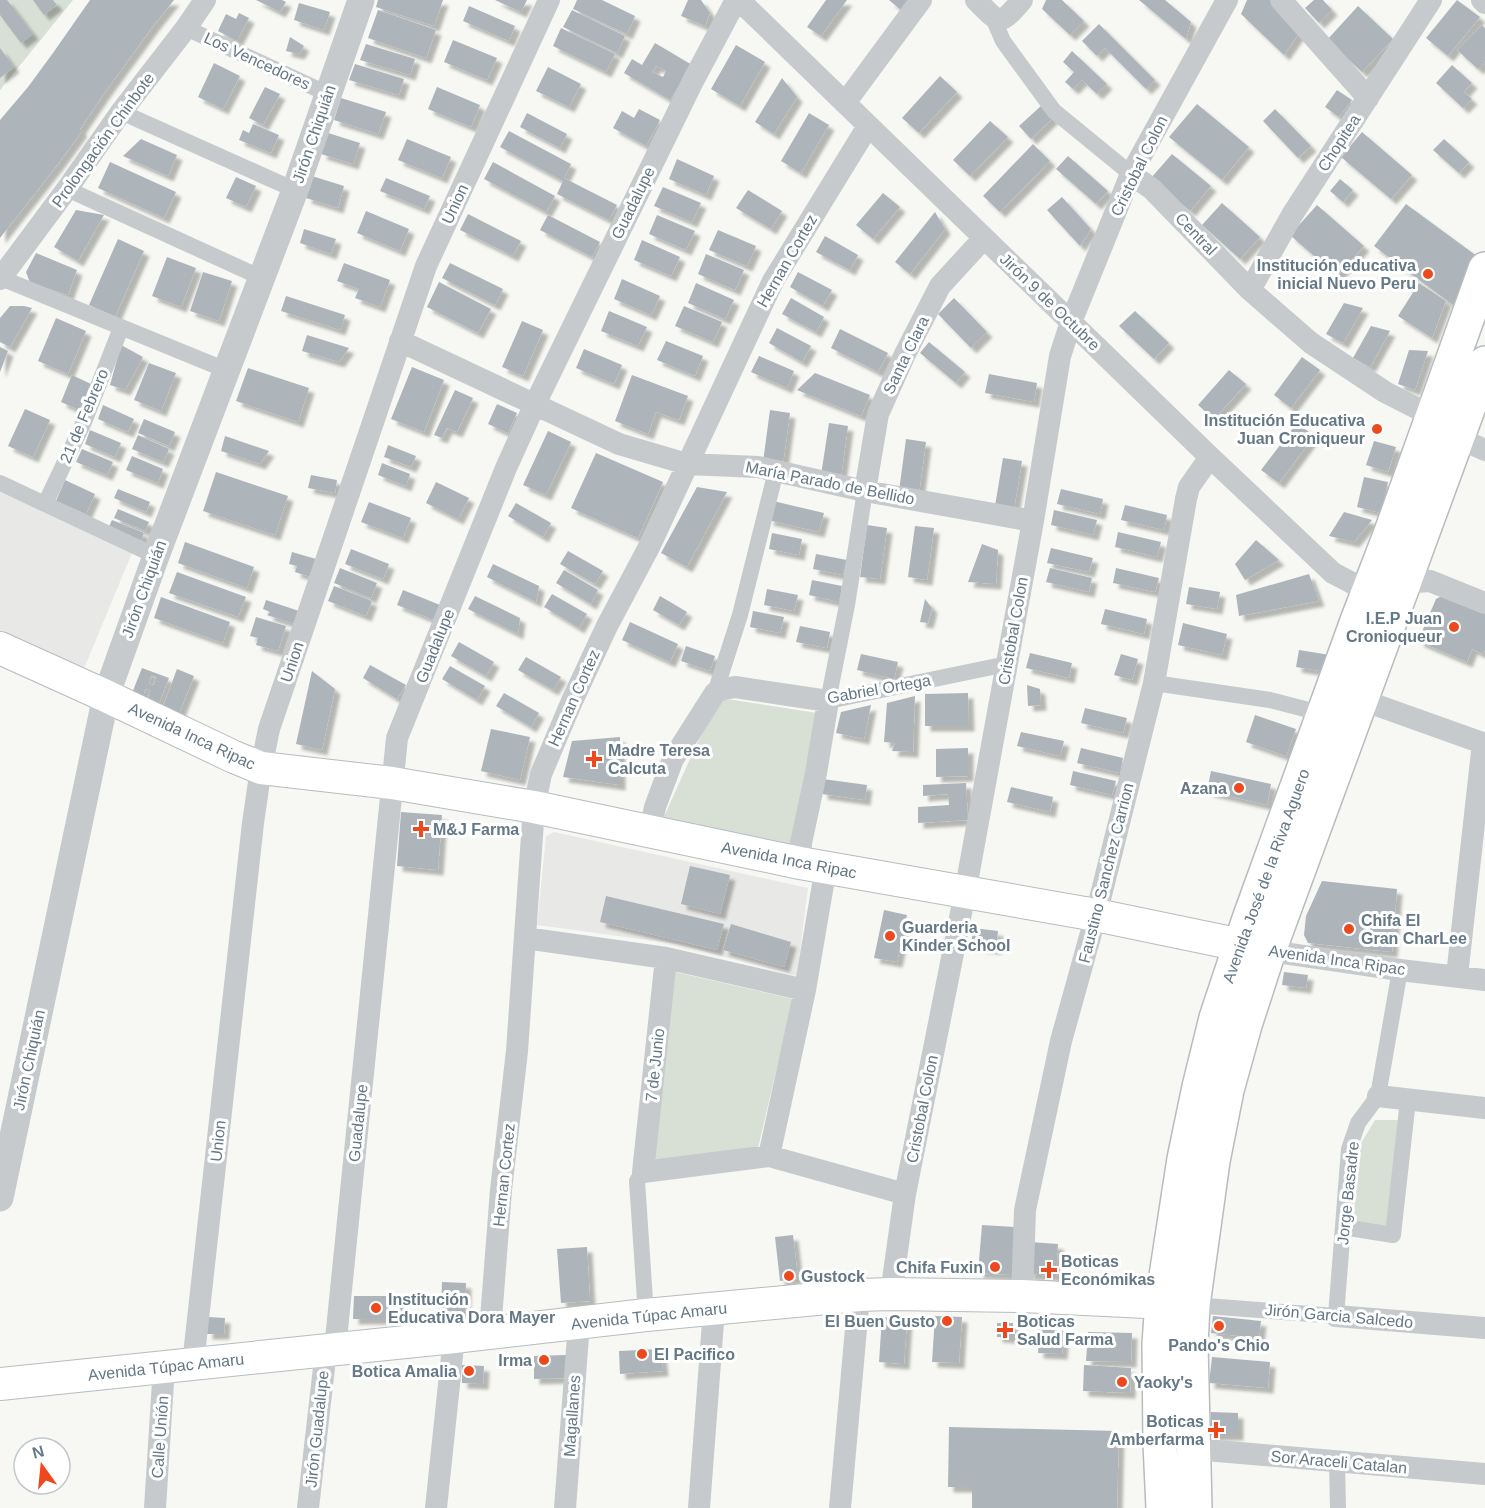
<svg xmlns="http://www.w3.org/2000/svg" width="1485" height="1508" font-family="Helvetica,sans-serif">
	<style>
		.built { fill: #e8e9e7 }
		.green { fill: #d8dfd4 }
		.building { fill: #adb5bb; fill-rule: evenodd; filter: url(#shadow) }
		.lines { fill: none; stroke-linecap: round; stroke-linejoin: round }
		.secondary-casing { stroke: #b6bcc0; stroke-width: 34 }
		.primary-casing { stroke: #b7bcbf; stroke-width: 36 }
		.pedestrian { stroke: #c6cacd; stroke-width: 16 }
		.minor { stroke: #c6cacd; stroke-width: 22 }
		.tertiary { stroke: #c6cacd; stroke-width: 27 }
		.secondary { stroke: #fff; stroke-width: 32 }
		.primary { stroke: #fff; stroke-width: 33 }
		.poi-dot { fill: #ec491f; stroke: #fff; stroke-width: 2 }
		.labels { text-anchor: middle; dominant-baseline: central; stroke-width: 6; stroke-linejoin: round; paint-order: stroke }
		.street-label { font-size: 16px; fill: #647886; stroke: #fff }
		.poi-label { font-size: 16px; font-weight: bold; fill: #647886; stroke: #fff; text-anchor: start }
	</style>
	<defs>
		<filter id="shadow"><feDropShadow dx="5.5" dy="5.5" stdDeviation="1.5" flood-color="#0004"/></filter>
	</defs>
	<rect width="100%" height="100%" fill="#f7f7f3"/>
	<path class="built" d="M0 492 132 553 83 671 0 631Z
		M554 832 808 888 797 976 677 944 537 925 546 836Z"/>
	<path class="green" d="M0 0H73L0 90Z
		M727 699 817 713 792 858 663 819 713 708Z
		M671 971 793 999 757 1152 656 1164 649 1158Z
		M1375 1120H1401L1389 1230 1353 1223 1360 1145Z"/>
	<path class="building" d="M0 0H7L33 34 21 43 0 15Z
		M33 0H53L57 5 44 15Z
		M90 0H174L154 25 105 92 80 129 82 131 58 164 0 238V120L28 87 53 53Z
		M256 0H282L286 2 280 12Z
		M378 0H443L434 26 376 7Z
		M495 0H527L521 12Z
		M577 0H602L635 16 627 34 573 9Z
		M688 0H701L710 13 705 26 681 16Z
		M826 0H847L821 36 807 27Z
		M889 0H911L902 11Z
		M1046 0H1062L1084 21 1070 35 1042 9Z
		M1139 0H1165L1191 22 1186 39Z
		M1247 0H1273L1300 32 1284 55 1241 14Z
		M1314 0H1323L1332 10 1319 23 1305 8Z
		M1457 0 1480 17 1448 56 1426 38Z
		M299 3 330 12 324 30 294 20Z
		M469 6 515 26 509 41 463 21Z
		M1358 6 1393 39 1362 72 1327 40Z
		M378 10 436 30 426 58 368 38Z
		M572 10 625 36 617 53 563 27Z
		M239 13 249 18 237 41 218 31 226 14 236 19Z
		M1099 24 1155 80 1146 89 1105 48 1097 56 1082 41Z
		M1482 25 1485 28V62L1478 69 1457 50Z
		M561 28 615 54 606 72 553 46Z
		M290 37 304 46 299 54 286 51Z
		M453 40 497 58 487 80 444 62Z
		M655 43 692 65 670 100 624 73 632 59 642 65ZM656 66 666 71 663 77 652 72Z
		M366 44 415 59 410 75 360 60Z
		M736 45 765 62 740 106 711 89Z
		M0 48 14 67 0 78Z
		M1072 51 1107 84 1097 94 1082 80 1073 89 1065 82 1074 72 1063 62Z
		M214 63 240 76 223 109 198 97Z
		M355 64 404 79 399 95 349 80Z
		M1452 65 1472 83 1464 92 1472 99 1463 108 1436 83Z
		M548 67 581 84 569 107 536 91Z
		M940 76 957 92 919 133 902 118Z
		M782 78 797 97 774 134 755 122Z
		M265 87 280 94 263 125 249 118Z
		M437 87 480 105 471 127 428 109Z
		M1337 90 1352 100 1339 117 1325 107Z
		M341 98 386 112 378 134 334 120Z
		M1197 104 1249 147 1222 180 1169 137Z
		M1042 105 1053 118 1031 139 1019 126Z
		M639 109 660 120 646 146 613 128 622 111 634 118Z
		M1275 109 1311 146 1298 158 1263 121Z
		M527 113 567 134 560 148 520 127Z
		M809 113 829 125 801 173 781 161Z
		M990 121 1008 137 970 176 953 160Z
		M253 124 279 135 271 153 239 140 243 130 249 133Z
		M509 131 571 164 564 178 617 205 609 220 557 194 563 181 500 147Z
		M1362 132 1412 175 1391 199 1341 157Z
		M328 133 360 143 353 164 321 154Z
		M141 139 177 155 168 176 123 156Z
		M407 139 451 157 442 178 398 160Z
		M1444 139 1469 162 1459 173 1433 150Z
		M1033 144 1050 161 1000 212 983 196Z
		M1172 154 1211 186 1190 211 1151 178Z
		M1068 156 1108 191 1096 204 1056 169Z
		M677 159 714 176 706 195 669 179Z
		M110 162 176 192 164 218 98 188Z
		M493 162 555 196 546 212 484 179Z
		M312 176 344 186 338 208 306 198Z
		M236 177 256 186 246 207 226 198Z
		M386 178 430 196 424 209 380 191Z
		M1340 179 1353 190 1343 202 1330 191Z
		M663 187 701 203 692 222 654 206Z
		M748 190 782 211 771 229 736 208Z
		M883 193 900 207 873 239 856 225Z
		M1062 197 1091 229 1080 246 1047 210Z
		M1222 203 1260 237 1240 259 1202 225Z
		M1406 204 1485 262 1453 305 1374 246Z
		M1317 205 1364 246 1337 276 1290 235Z
		M76 210 104 215 78 261 54 247Z
		M366 211 409 229 400 251 357 233Z
		M935 212 945 229 910 274 895 262Z
		M468 214 521 241 513 256 460 230Z
		M548 215 600 242 592 257 540 230Z
		M657 215 695 231 686 250 649 234Z
		M304 229 336 239 331 254 300 243Z
		M718 230 756 246 747 266 709 250Z
		M825 236 858 255 850 270 816 252Z
		M118 239 144 251 115 317 89 305Z
		M642 240 680 257 671 276 634 260Z
		M36 253 77 270 68 295 30 283 26 272Z
		M706 254 744 270 735 290 698 274Z
		M167 257 196 268 181 307 152 296Z
		M344 263 390 280 380 307 355 298 359 289 337 281Z
		M450 263 503 289 495 305 442 278Z
		M203 272 232 281 219 321 190 311Z
		M798 272 832 290 823 306 790 287Z
		M622 279 660 296 651 315 614 299Z
		M439 282 491 309 478 333 427 307Z
		M696 283 734 300 725 319 688 303Z
		M1419 283 1446 301 1432 338 1398 316Z
		M286 296 345 315 340 330 281 311Z
		M791 298 824 317 816 332 782 314Z
		M954 298 987 332 971 348 938 314Z
		M1344 303 1363 308 1343 343 1326 334Z
		M10 306H24L32 308 10 347 0 342V318Z
		M684 306 722 322 713 342 675 326Z
		M609 311 647 327 638 346 601 331Z
		M1135 311 1169 343 1154 359 1119 326Z
		M56 318 86 331 68 374 38 361Z
		M522 321 543 330 523 376 502 367Z
		M1371 326 1390 331 1370 367 1353 358Z
		M777 328 811 346 802 362 769 343Z
		M840 329 888 353 878 372 831 348Z
		M307 335 349 348 339 362 302 351Z
		M666 341 703 356 695 376 657 360Z
		M929 342 965 372 956 383 920 353Z
		M121 345 143 357 125 390 110 385Z
		M0 347 8 351 0 372Z
		M584 349 622 365 614 384 576 368Z
		M1409 350 1428 351 1415 390 1398 384Z
		M759 356 794 371 787 388 751 372Z
		M1302 357 1320 370 1291 408 1274 395Z
		M149 363 176 373 161 411 134 400Z
		M412 367 444 380 424 432 391 419Z
		M248 368 309 388 298 422 236 401Z
		M1229 370 1246 384 1214 419 1198 405Z
		M815 373 870 395 861 416 797 390Z
		M989 374 1037 383 1034 402 985 393Z
		M72 375 91 384 79 410 61 402Z
		M632 375 688 396 679 420 656 412 648 434 615 421Z
		M455 390 473 398 457 432 447 428 442 438 434 435Z
		M497 404 517 413 508 433 488 424Z
		M103 405 134 419 128 432 98 419Z
		M25 409 50 420 33 457 8 446Z
		M770 410 790 413 783 464 763 462Z
		M144 419 175 432 169 446 138 433Z
		M829 423 848 426 841 477 821 475Z
		M1297 423 1314 436 1279 483 1261 470Z
		M90 430 121 443 115 457 85 444Z
		M548 431 571 442 546 495 523 485Z
		M138 435 169 449 163 462 132 449Z
		M225 436 269 451 260 464 221 451Z
		M906 439 926 442 919 493 899 491Z
		M1374 441 1396 447 1388 472 1366 465Z
		M388 445 416 456 411 467 384 457Z
		M82 449 113 462 107 475 76 462Z
		M596 453 663 482 638 538 571 508Z
		M132 456 163 469 158 483 126 470Z
		M1003 458 1022 461 1014 509 995 506Z
		M382 463 410 474 406 486 378 475Z
		M216 472 288 496 275 535 203 511Z
		M311 475 337 480 335 493 308 488Z
		M1364 477 1388 482 1381 513 1357 507Z
		M65 480 95 494 86 514 56 501Z
		M436 482 469 498 458 519 426 503Z
		M697 487 727 492 687 567 661 553Z
		M118 489 150 502 146 512 114 498Z
		M1061 489 1103 499 1100 514 1057 504Z
		M773 501 824 513 819 532 768 520Z
		M369 502 411 518 403 538 361 522Z
		M516 503 551 523 543 537 508 516Z
		M1125 505 1167 515 1164 530 1121 520Z
		M118 509 149 522 145 531 114 518Z
		M1054 510 1097 520 1093 535 1051 525Z
		M1344 512 1372 520 1354 542 1329 536Z
		M112 520 144 533 140 543 108 529Z
		M867 525 887 528 880 579 860 577Z
		M915 526 934 528 927 580 908 577Z
		M1118 532 1161 542 1157 557 1115 547Z
		M772 533 802 539 799 555 769 549Z
		M1256 540 1279 560 1245 580 1235 564Z
		M185 542 254 567 247 588 178 563Z
		M982 544 998 550 996 584 968 582Z
		M1051 548 1093 558 1089 572 1047 563Z
		M351 549 389 564 383 579 345 564Z
		M568 551 603 571 595 584 560 564Z
		M292 552 316 559 311 577 295 572 297 566 289 564Z
		M816 554 847 560 843 575 813 569Z
		M493 564 539 586 536 602 487 577Z
		M340 568 377 583 371 598 334 583Z
		M1050 568 1092 578 1089 592 1046 582Z
		M1116 568 1159 578 1155 592 1113 583Z
		M564 570 598 590 591 604 556 583Z
		M177 572 246 597 238 617 169 593Z
		M1309 574 1319 601 1239 616 1236 595Z
		M812 580 842 586 839 602 809 595Z
		M334 586 372 601 366 616 328 601Z
		M1189 587 1220 592 1217 609 1186 604Z
		M767 589 798 595 794 611 764 605Z
		M403 590 440 605 434 620 397 605Z
		M552 594 587 614 579 628 544 607Z
		M1444 595 1485 613V650L1483 654 1472 649 1467 662 1418 641 1436 599Z
		M475 596 520 618 518 634 468 609Z
		M660 596 687 612 679 625 653 610Z
		M161 597 230 622 223 643 154 618Z
		M925 599 932 608 928 623 920 622Z
		M266 600 299 611 295 624 267 615 270 612 263 609Z
		M1105 609 1147 619 1144 634 1101 624Z
		M753 611 784 617 780 633 750 627Z
		M256 617 286 626 278 651 256 645 258 638 250 636Z
		M630 622 678 644 670 662 622 640Z
		M1183 623 1227 634 1222 655 1178 645Z
		M800 626 830 632 827 648 796 642Z
		M459 642 494 662 486 676 451 656Z
		M686 646 715 656 710 671 681 661Z
		M1299 650 1330 655 1327 672 1296 667Z
		M1030 653 1072 663 1069 678 1026 668Z
		M861 654 898 662 894 679 857 670Z
		M1121 654 1138 659 1132 680 1114 675Z
		M526 657 561 677 553 690 518 670Z
		M370 665 406 685 397 699 363 678Z
		M450 666 485 686 477 700 442 679Z
		M142 668 169 678 157 708 130 698ZM151 676 156 677 154 685 149 684ZM145 689 150 690 148 699 143 697Z
		M177 669 194 676 178 716 162 709Z
		M312 671 335 689 322 750 296 744Z
		M1027 685 1040 689 1041 705 1028 706Z
		M504 693 539 713 531 727 496 706Z
		M968 693 969 726H925V694Z
		M915 696 913 752 892 751 895 743 884 742 887 703Z
		M871 705 864 739 836 733 841 712Z
		M1085 708 1127 718 1123 733 1081 723Z
		M1255 715 1296 729 1286 756 1246 742Z
		M491 729 530 737 520 780 481 771Z
		M1021 732 1064 741 1060 756 1017 746Z
		M620 737V785L563 777 572 741Z
		M968 748V776L936 777V749Z
		M1081 748 1123 758 1120 773 1077 763Z
		M1073 771 1116 781 1112 795 1070 785Z
		M1211 771 1271 784 1267 805 1207 791Z
		M823 779 867 785 865 800 822 794Z
		M966 783 968 820 918 823V807L949 805 948 794 923 796V785Z
		M1011 787 1053 797 1050 812 1007 802Z
		M401 812 442 815 438 870 397 866Z
		M690 866 730 875 720 914 681 904Z
		M1322 881 1397 889 1392 952 1308 943 1304 935 1306 916Z
		M606 896 724 924 717 950 600 922Z
		M884 910 907 915 897 962 874 958Z
		M731 924 791 942 784 967 723 950Z
		M973 928 998 931 996 949 971 946Z
		M1284 972 1308 975 1306 988 1282 985Z
		M982 1225 1015 1227 1012 1275 978 1273Z
		M793 1235 798 1278 780 1281 775 1237Z
		M1030 1242 1058 1244 1056 1276 1028 1274Z
		M587 1247 590 1301 561 1303 557 1249Z
		M442 1282 466 1283 465 1315H441Z
		M354 1296H399L398 1319H353Z
		M935 1316 962 1317 959 1363 932 1362Z
		M1213 1316 1261 1321 1259 1338 1211 1333Z
		M208 1317 225 1318 224 1334H207Z
		M882 1317 907 1319 904 1364 879 1362Z
		M997 1323H1013V1338L997 1337Z
		M1039 1329 1064 1331 1062 1354 1038 1353Z
		M1088 1332 1132 1333 1131 1362 1086 1361Z
		M661 1349 663 1371 620 1374 619 1351Z
		M566 1355V1378L534 1379V1356Z
		M1212 1357 1270 1362 1268 1388 1209 1383Z
		M462 1365 484 1366 483 1384 462 1383Z
		M1084 1365 1131 1368 1130 1393 1083 1391Z
		M1211 1412 1238 1413V1435H1210Z
		M949 1427 1119 1431 1117 1508H972V1487H948Z"/>
	<g class="lines">
		<defs>
			<path id="secondary" d="M0 648 106 696 234 757 261 768 392 783 534 807 800 863 1096 915 1265 950
				M0 1384 454 1337 646 1315 859 1295 891 1294 1022 1296 1188 1304"/>
			<path id="primary" d="M1163 1508 1160 1443 1159 1344 1162 1302 1184 1159 1199 1087 1216 1018 1249 919 1357 621 1391 532 1485 269
				M1195 1508 1191 1345 1193 1305 1213 1161 1227 1090 1245 1025 1269 951 1485 363"/>
		</defs>
		<use href="#secondary" class="secondary-casing"/>
		<use href="#primary" class="primary-casing"/>
		<path class="pedestrian" d="M993 18 1003 41 1054 111 1131 174
			M186 28 328 94
			M121 112 295 190
			M67 189 262 278
			M1 278 226 370
			M0 483 156 556
			M865 491 847 605 828 701 1007 664
			M45 504 84 422 121 328
			M1154 683 1270 700 1324 714
			M715 693 740 615 776 471
			M643 1172 637 1181 646 1315
			M1343 1227 1393 1235 1408 1100
			M1193 1305 1336 1316 1349 1149 1358 1123 1378 1096 1400 970
			M1337 1461 1338 1508"/>
		<path class="minor" d="M739 0 1210 457 1333 573 1354 584 1371 585 1430 581 1485 603
			M976 0C1000 24 999 27 1022 0
			M1281 0 1368 98
			M1482 0 1485 3
			M845 103 921 0
			M1131 174 1152 189 1250 290 1311 343 1385 392 1432 416
			M0 279 67 189 121 112 186 28 205 0
			M1250 290 1292 215 1431 0
			M400 341 619 444 687 464 758 467 865 491 1033 521
			M1458 438 1485 450
			M865 491 878 414 905 354 940 286 984 238
			M1362 700 1485 744
			M650 831 655 807 673 759 715 693 724 689 735 687 828 701 816 773 801 843 800 863
			M525 938 666 958 805 990
			M1269 951 1400 970 1485 980
			M666 958 643 1172 769 1156 905 1194
			M1457 976 1483 743
			M1378 1096 1485 1108
			M769 1156 805 990 826 867
			M891 1294 905 1194 965 893 1033 521 1060 356 1071 322 1131 174 1227 0
			M1022 1296 1025 1210 1061 1041 1096 915 1154 683 1186 499 1189 487 1210 457
			M1336 1316 1485 1328
			M490 1332 501 1190 517 1051 534 807 541 774 572 701 607 626 649 547 773 281 868 126
			M335 1349 397 738 506 468 535 404 693 81 736 0
			M193 1364 253 823 261 768 269 729 426 266 549 0
			M1194 1449 1485 1474
			M155 1508 164 1366
			M308 1508 326 1350
			M436 1508 454 1337
			M565 1508 579 1323
			M699 1508 714 1309
			M840 1508 859 1295"/>
		<path class="tertiary" d="M0 1198 106 696 156 556 295 190 361 0"/>
		<use href="#secondary" class="secondary"/>
		<use href="#primary" class="primary"/>
	</g>
	<g class="poi-dot">
		<circle cx="1428" cy="274" r="6"/>
		<circle cx="1377" cy="429" r="6"/>
		<circle cx="1454" cy="627" r="6"/>
		<path d="M591 750h6v6h6v6h-6v6h-6v-6h-6v-6h6z"/>
		<circle cx="1239" cy="788" r="6"/>
		<path d="M418 820h6v6h6v6h-6v6h-6v-6h-6v-6h6z"/>
		<circle cx="1349" cy="929" r="6"/>
		<circle cx="890" cy="936" r="6"/>
		<circle cx="995" cy="1267" r="6"/>
		<path d="M1046 1261h6v6h6v6h-6v6h-6v-6h-6v-6h6z"/>
		<circle cx="789" cy="1276" r="6"/>
		<circle cx="376" cy="1308" r="6"/>
		<circle cx="947" cy="1321" r="6"/>
		<circle cx="1219" cy="1326" r="6"/>
		<path d="M1002 1321h6v6h6v6h-6v6h-6v-6h-6v-6h6z"/>
		<circle cx="642" cy="1354" r="6"/>
		<circle cx="544" cy="1360" r="6"/>
		<circle cx="469" cy="1371" r="6"/>
		<circle cx="1122" cy="1382" r="6"/>
		<path d="M1213 1421h6v6h6v6h-6v6h-6v-6h-6v-6h6z"/>
	</g>
	<g class="labels">
		<g class="street-label">
			<text transform="translate(257 61) rotate(25)">Los Vencedores</text>
			<text transform="translate(314 134) rotate(-71)">Jirón Chiquián</text>
			<text transform="translate(103 140) rotate(-54)">Prolongación Chinbote</text>
			<text transform="translate(1339 143) rotate(-57)">Chopitea</text>
			<text transform="translate(1139 166) rotate(-64)">Cristobal Colon</text>
			<text transform="translate(633 203) rotate(-64)">Guadalupe</text>
			<text transform="translate(455 204) rotate(-65)">Union</text>
			<text transform="translate(1196 234) rotate(46)">Central</text>
			<text transform="translate(787 261) rotate(-60)">Hernan Cortez</text>
			<text transform="translate(1050 302) rotate(44)">Jirón 9 de Octubre</text>
			<text transform="translate(906 355) rotate(-64)">Santa Clara</text>
			<text transform="translate(84 416) rotate(-67)">21 de Febrero</text>
			<text transform="translate(830 483) rotate(11)">María Parado de Bellido</text>
			<text transform="translate(144 589) rotate(-70)">Jirón Chiquián</text>
			<text transform="translate(1013 631) rotate(-80)">Cristobal Colon</text>
			<text transform="translate(435 646) rotate(-68)">Guadalupe</text>
			<text transform="translate(292 662) rotate(-71)">Union</text>
			<text transform="translate(879 689) rotate(-10)">Gabriel Ortega</text>
			<text transform="translate(574 698) rotate(-66)">Hernan Cortez</text>
			<text transform="translate(192 736) rotate(25)">Avenida Inca Ripac</text>
			<text transform="translate(789 860) rotate(11)">Avenida Inca Ripac</text>
			<text transform="translate(1106 873) rotate(-76)">Faustino Sanchez Carrion</text>
			<text transform="translate(1266 876) rotate(-70)">Avenida José de la Riva Aguero</text>
			<text transform="translate(1337 960) rotate(8)">Avenida Inca Ripac</text>
			<text transform="translate(29 1060) rotate(-78)">Jirón Chiquián</text>
			<text transform="translate(655 1065) rotate(-84)">7 de Junio</text>
			<text transform="translate(922 1109) rotate(-79)">Cristobal Colon</text>
			<text transform="translate(358 1123) rotate(-84)">Guadalupe</text>
			<text transform="translate(218 1141) rotate(-84)">Union</text>
			<text transform="translate(504 1175) rotate(-84)">Hernan Cortez</text>
			<text transform="translate(1348 1193) rotate(-84)">Jorge Basadre</text>
			<text transform="translate(649 1316) rotate(-6)">Avenida Túpac Amaru</text>
			<text transform="translate(1339 1316) rotate(5)">Jirón Garcia Salcedo</text>
			<text transform="translate(166 1367) rotate(-6)">Avenida Túpac Amaru</text>
			<text transform="translate(572 1416) rotate(-86)">Magallanes</text>
			<text transform="translate(317 1429) rotate(-84)">Jirón Guadalupe</text>
			<text transform="translate(160 1437) rotate(-86)">Calle Unión</text>
			<text transform="translate(1339 1462) rotate(5)">Sor Araceli Catalan</text>
		</g>
		<g class="poi-label">
			<text x="1416" y="265" text-anchor="end">Institución educativa<tspan x="1416" dy="18">inicial Nuevo Peru</tspan></text>
			<text x="1365" y="420" text-anchor="end">Institución Educativa<tspan x="1365" dy="18">Juan Croniqueur</tspan></text>
			<text x="1442" y="618" text-anchor="end">I.E.P Juan<tspan x="1442" dy="18">Cronioqueur</tspan></text>
			<text x="608" y="750">Madre Teresa<tspan x="608" dy="18">Calcuta</tspan></text>
			<text x="1227" y="788" text-anchor="end">Azana</text>
			<text x="433" y="829">M&amp;J Farma</text>
			<text x="1361" y="920">Chifa El<tspan x="1361" dy="18">Gran CharLee</tspan></text>
			<text x="902" y="927">Guarderia<tspan x="902" dy="18">Kinder School</tspan></text>
			<text x="1061" y="1261">Boticas<tspan x="1061" dy="18">Económikas</tspan></text>
			<text x="983" y="1267" text-anchor="end">Chifa Fuxin</text>
			<text x="801" y="1276">Gustock</text>
			<text x="388" y="1299">Institución<tspan x="388" dy="18">Educativa Dora Mayer</tspan></text>
			<text x="935" y="1321" text-anchor="end">El Buen Gusto</text>
			<text x="1017" y="1321">Boticas<tspan x="1017" dy="18">Salud Farma</tspan></text>
			<text x="1219" y="1345" text-anchor="middle">Pando's Chio</text>
			<text x="654" y="1354">El Pacifico</text>
			<text x="532" y="1360" text-anchor="end">Irma</text>
			<text x="457" y="1371" text-anchor="end">Botica Amalia</text>
			<text x="1134" y="1382">Yaoky's</text>
			<text x="1204" y="1421" text-anchor="end">Boticas<tspan x="1204" dy="18">Amberfarma</tspan></text>
		</g>
	</g>
	<g transform="translate(42 1466) rotate(345)"><circle r="28" fill="#ffffff" stroke="#c1c9cf" stroke-width="1.5"/>
	<path d="M0-4.5L10 22L0 15L-10 22Z" fill="#ec491f"/>
	<text y="-9" font-size="16" font-weight="bold" text-anchor="middle" fill="#647886">N</text>
	</g>
</svg>
